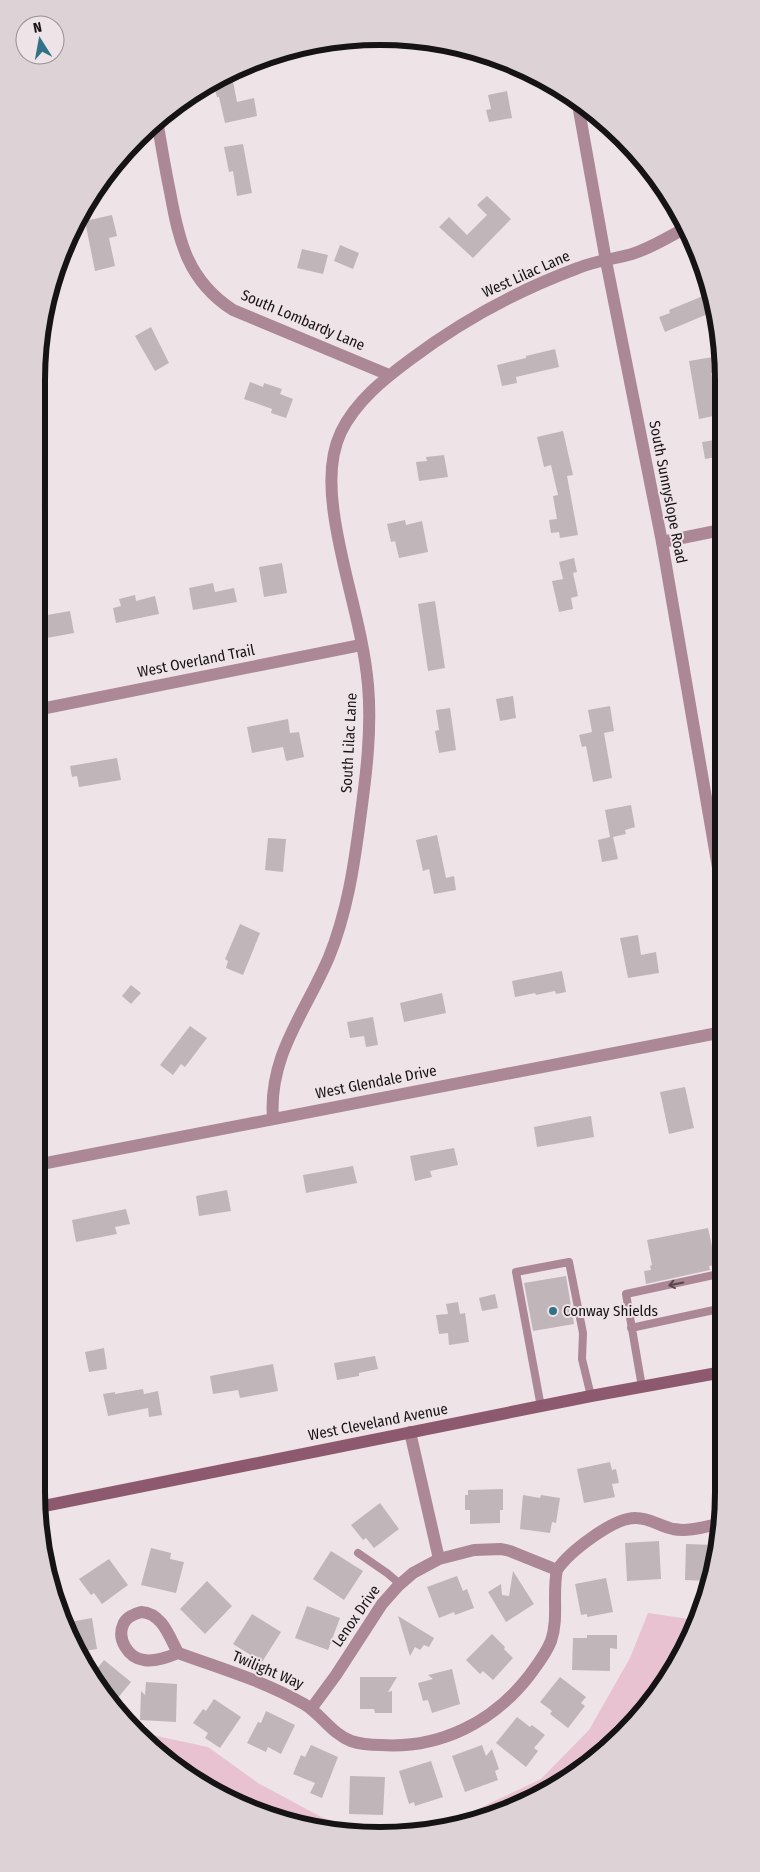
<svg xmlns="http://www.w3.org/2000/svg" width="760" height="1872" font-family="'Fira Sans Condensed',sans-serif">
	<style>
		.green { fill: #e8c2d0 }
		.building { fill: #c0b6b9 }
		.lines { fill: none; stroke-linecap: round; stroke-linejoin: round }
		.service { stroke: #ac8795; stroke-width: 8 }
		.minor { stroke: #ac8795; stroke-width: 12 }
		.tertiary { stroke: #ac8795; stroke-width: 12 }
		.secondary { stroke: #8d596e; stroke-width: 12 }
		.oneway { stroke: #5a474e }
		.poi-dot { fill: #327286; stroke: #eee3e7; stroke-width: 2 }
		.labels { text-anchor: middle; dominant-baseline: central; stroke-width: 4; stroke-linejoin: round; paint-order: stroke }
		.street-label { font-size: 15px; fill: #161314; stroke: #eee3e7 }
		.poi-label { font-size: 15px; fill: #161314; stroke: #eee3e7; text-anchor: start }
		.rim { fill: none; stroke: #161314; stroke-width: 6 }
	</style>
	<rect width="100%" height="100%" fill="#eee3e7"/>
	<path class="green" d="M648 1613 696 1620 653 1701 571 1778 512 1809 447 1829 434 1830 541 1779 589 1730 630 1658Z
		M138 1732 208 1747 258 1783 321 1817 352 1828 386 1831 335 1833 270 1818 208 1790Z"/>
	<path class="building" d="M231 71 237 102 254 98 257 116 225 123 219 97H217L213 81Z
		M507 91 512 118 489 122 486 110 491 109 488 95Z
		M243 144 252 193 237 196 233 171 229 172 224 147Z
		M487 196 511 219 473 258 439 227 449 217 467 235 487 215 477 205Z
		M112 215 117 236 109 238 115 266 95 271 85 221Z
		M340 245 359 253 353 269 334 261Z
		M302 249 328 255 323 274 297 268Z
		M703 296 710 313 665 332 659 317 670 313 669 310Z
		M151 327 169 363 155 371 135 336Z
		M555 349 559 367 516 377 517 383 502 386 497 365 526 358V356Z
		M713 357 716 372 711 373 718 415 699 419 689 361Z
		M250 382 263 387 264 383 282 389 280 394 293 399 286 418 271 413 272 409 244 399Z
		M563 431 573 475 567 476 578 535 560 538 559 532 551 533 549 520 557 519 553 496 558 495 551 465 544 467 537 437Z
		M715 440 716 444 721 443V456L705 459 702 442Z
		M444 455 448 477 419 481 416 462 427 461 426 457Z
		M405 520 406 525 422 521 428 552 399 558 395 541 391 542 387 524Z
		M574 558 577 572 573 573 578 596 571 598 573 609 559 612 552 581 563 579 559 562Z
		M282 563 287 593 264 597 259 567Z
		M213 583 215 592 234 588 237 602 193 610 189 588Z
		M135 595 136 601 155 596 159 614 116 623 113 608 121 606 119 599Z
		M435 601 445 668 428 671 418 604Z
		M70 611 74 633 36 640V617Z
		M513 696 516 718 500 721 496 699Z
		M610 706 614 731 604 733 612 778 593 782 586 746 582 747 579 735 592 732 588 710Z
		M450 708 456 750 439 753 435 731 439 730 436 710Z
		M288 719 290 733 299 732 304 757 286 761 283 747 252 753 247 727Z
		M117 758 121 780 79 787 77 776 72 777 70 766Z
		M631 805 635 827 625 830 626 834 613 837 618 859 602 862 598 840 610 837 605 810Z
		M437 835 446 878 454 876 456 890 434 894 429 869 423 871 416 840Z
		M268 838 286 839 283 872 265 870Z
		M240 924 260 933 243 975 226 968 228 961 225 959Z
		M638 935 641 955 656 952 659 973 628 978 620 938Z
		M562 971 566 992 556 994 555 991 536 995 535 993 515 997 512 981Z
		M131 985 141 993 131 1004 122 996Z
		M442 993 446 1013 404 1022 400 1003Z
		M373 1017 378 1045 366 1047 364 1036 350 1038 347 1022Z
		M190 1026 207 1038 185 1067 181 1064 173 1075 160 1065Z
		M685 1087 694 1128 669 1134 660 1092Z
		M591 1116 594 1137 537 1147 534 1127Z
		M454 1148 458 1165 430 1171 432 1177 415 1181 410 1156Z
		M353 1166 357 1183 306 1193 303 1175Z
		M227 1190 231 1211 199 1216 196 1196Z
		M126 1209 130 1224 115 1227 117 1234 76 1242 72 1220Z
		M708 1228 716 1265 709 1266 710 1270 646 1284 644 1271 651 1270 650 1266 652 1265 647 1240Z
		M566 1276 574 1324 533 1331 524 1283Z
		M495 1294 498 1308 482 1311 479 1298Z
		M458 1302 460 1314 465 1313 469 1342 449 1345 448 1333 439 1334 436 1315 448 1314 446 1304Z
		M104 1348 107 1369 89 1372 85 1352Z
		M375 1356 378 1369 359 1373V1376L337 1380 334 1363Z
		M273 1364 278 1391 240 1398 238 1390 213 1394 210 1376Z
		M143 1389 144 1394 158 1391 162 1415 149 1417 148 1408 108 1416 103 1394 115 1392V1394Z
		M610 1462 612 1470 616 1469 619 1483 612 1484 615 1497 584 1503 577 1469Z
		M503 1489V1510H500V1523L470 1524V1510H465V1495H468V1490Z
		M523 1495 540 1498 541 1495 560 1498 556 1523 552 1522 550 1533 520 1529Z
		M380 1503 399 1529 374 1548 366 1538 363 1540 351 1525Z
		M659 1541 661 1579 627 1581 625 1543Z
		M686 1544 715 1545 709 1581 685 1580Z
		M151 1548 171 1553 170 1559 184 1562 176 1593 141 1585Z
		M331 1551 363 1571 344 1600 313 1579Z
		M109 1559 128 1585 102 1604 94 1593 91 1595 79 1579Z
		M513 1571 534 1604 506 1622 488 1592 501 1584 502 1595 509 1596Z
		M457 1576 463 1591 467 1589 474 1608 455 1615 454 1612 439 1618 427 1587Z
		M606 1578 613 1612 587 1617V1614L581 1615 575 1584Z
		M207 1581 232 1606 205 1634 180 1609Z
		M307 1606 340 1618 328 1650 295 1638Z
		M252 1614 281 1632 262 1662 233 1644Z
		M398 1616 434 1638 429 1647 424 1645 420 1650 415 1647 410 1656Z
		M92 1618 97 1649 77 1652 64 1623Z
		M492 1634 505 1647 504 1649 513 1658 493 1680 483 1671 480 1674 466 1660Z
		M587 1635H617V1649L610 1648V1671L572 1670 573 1638H587Z
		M104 1660 131 1682 112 1705 91 1676Z
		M452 1669 460 1704 432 1713 428 1700 423 1701 418 1683 433 1679 428 1675Z
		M360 1677H397L388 1692 392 1691V1713H375L374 1709H360Z
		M560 1677 586 1697 581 1703 585 1706 568 1728 550 1714 552 1711 540 1702Z
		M146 1682 177 1684 176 1722 140 1720 141 1691 145 1695Z
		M214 1699 241 1717 220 1748 205 1738 208 1733 193 1723 203 1709 206 1711Z
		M266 1711 295 1725 281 1754 268 1747 266 1752 247 1743 258 1722 261 1723Z
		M517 1717 530 1727 532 1725 545 1735 534 1748 538 1751 526 1767 496 1743Z
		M311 1745 338 1757 322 1798 310 1793 315 1783 293 1774 301 1755 305 1757Z
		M482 1745 486 1756 492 1749 499 1769 495 1771 498 1780 465 1792 452 1756Z
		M431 1761 443 1797 415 1806 414 1802 409 1804 399 1771Z
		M350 1776 385 1777 383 1815 349 1814Z"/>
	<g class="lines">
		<path class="service" d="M631 1328 723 1308
			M642 1387 626 1294 723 1273
			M541 1407 516 1272 569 1262 583 1333 582 1359 591 1396
			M358 1553 387 1573 400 1584"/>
		<path class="minor" d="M157 120C161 144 165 168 170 192 179 242 188 281 233 310L389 375
			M662 542 721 530
			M36 710 361 645
			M273 1119C268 1055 306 1012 329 957 347 913 354 866 360 820 366 776 372 730 368 685 363 628 342 572 334 514 330 487 329 457 341 432 356 401 384 379 411 359 463 320 516 291 578 268 595 261 614 259 632 254 652 248 669 236 688 227
			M36 1165 723 1032
			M410 1432 439 1559
			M141 1612C162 1613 169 1636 178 1653 168 1657 155 1662 144 1660 128 1658 117 1639 123 1625 126 1617 133 1615 141 1612Z
			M178 1653C220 1668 264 1681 304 1704 321 1714 332 1734 351 1741 360 1744 371 1745 381 1745 440 1749 493 1722 529 1676 537 1665 546 1654 551 1641 559 1618 552 1593 557 1570 569 1552 614 1517 636 1518 649 1518 660 1526 673 1529 688 1532 704 1527 718 1524
			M311 1709 336 1675 382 1604 398 1586 413 1573 439 1559 474 1550 501 1549 510 1551 557 1570"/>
		<path class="tertiary" d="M577 99 606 261 662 542 722 891"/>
		<path class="secondary" d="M39 1507 591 1396 723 1372"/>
	</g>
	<defs><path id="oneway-shaft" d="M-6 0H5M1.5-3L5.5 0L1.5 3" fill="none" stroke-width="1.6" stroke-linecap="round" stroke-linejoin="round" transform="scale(1.25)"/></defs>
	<use class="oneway" href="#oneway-shaft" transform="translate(676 1284) rotate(168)"/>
	<circle class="poi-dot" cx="553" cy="1311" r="5"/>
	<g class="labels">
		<g class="street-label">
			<text transform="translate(526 274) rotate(-24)">West Lilac Lane</text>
			<text transform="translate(303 320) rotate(23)">South Lombardy Lane</text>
			<text transform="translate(668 492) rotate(79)">South Sunnyslope Road</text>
			<text transform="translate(196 661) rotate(-11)">West Overland Trail</text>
			<text transform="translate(349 743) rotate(-87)">South Lilac Lane</text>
			<text transform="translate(376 1082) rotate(-11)">West Glendale Drive</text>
			<text transform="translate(378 1422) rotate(-11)">West Cleveland Avenue</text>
			<text transform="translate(356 1616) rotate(-55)">Lenox Drive</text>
			<text transform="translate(268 1670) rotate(23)">Twilight Way</text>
		</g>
		<g class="poi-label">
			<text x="563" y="1311">Conway Shields</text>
		</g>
	</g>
	<path d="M0 0H760V1872H0ZM380 45H380A335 335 0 0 1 715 380V1492A335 335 0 0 1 380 1827H380A335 335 0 0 1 45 1492V380A335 335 0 0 1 380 45Z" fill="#ddd2d6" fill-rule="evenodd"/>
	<path class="rim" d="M380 45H380A335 335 0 0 1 715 380V1492A335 335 0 0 1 380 1827H380A335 335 0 0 1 45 1492V380A335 335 0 0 1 380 45Z"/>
	<g transform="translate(40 40) rotate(349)"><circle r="24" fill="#eee3e7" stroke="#989093"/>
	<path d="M0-4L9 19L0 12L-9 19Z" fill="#327286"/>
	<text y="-8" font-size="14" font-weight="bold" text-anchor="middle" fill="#161314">N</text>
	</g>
</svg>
